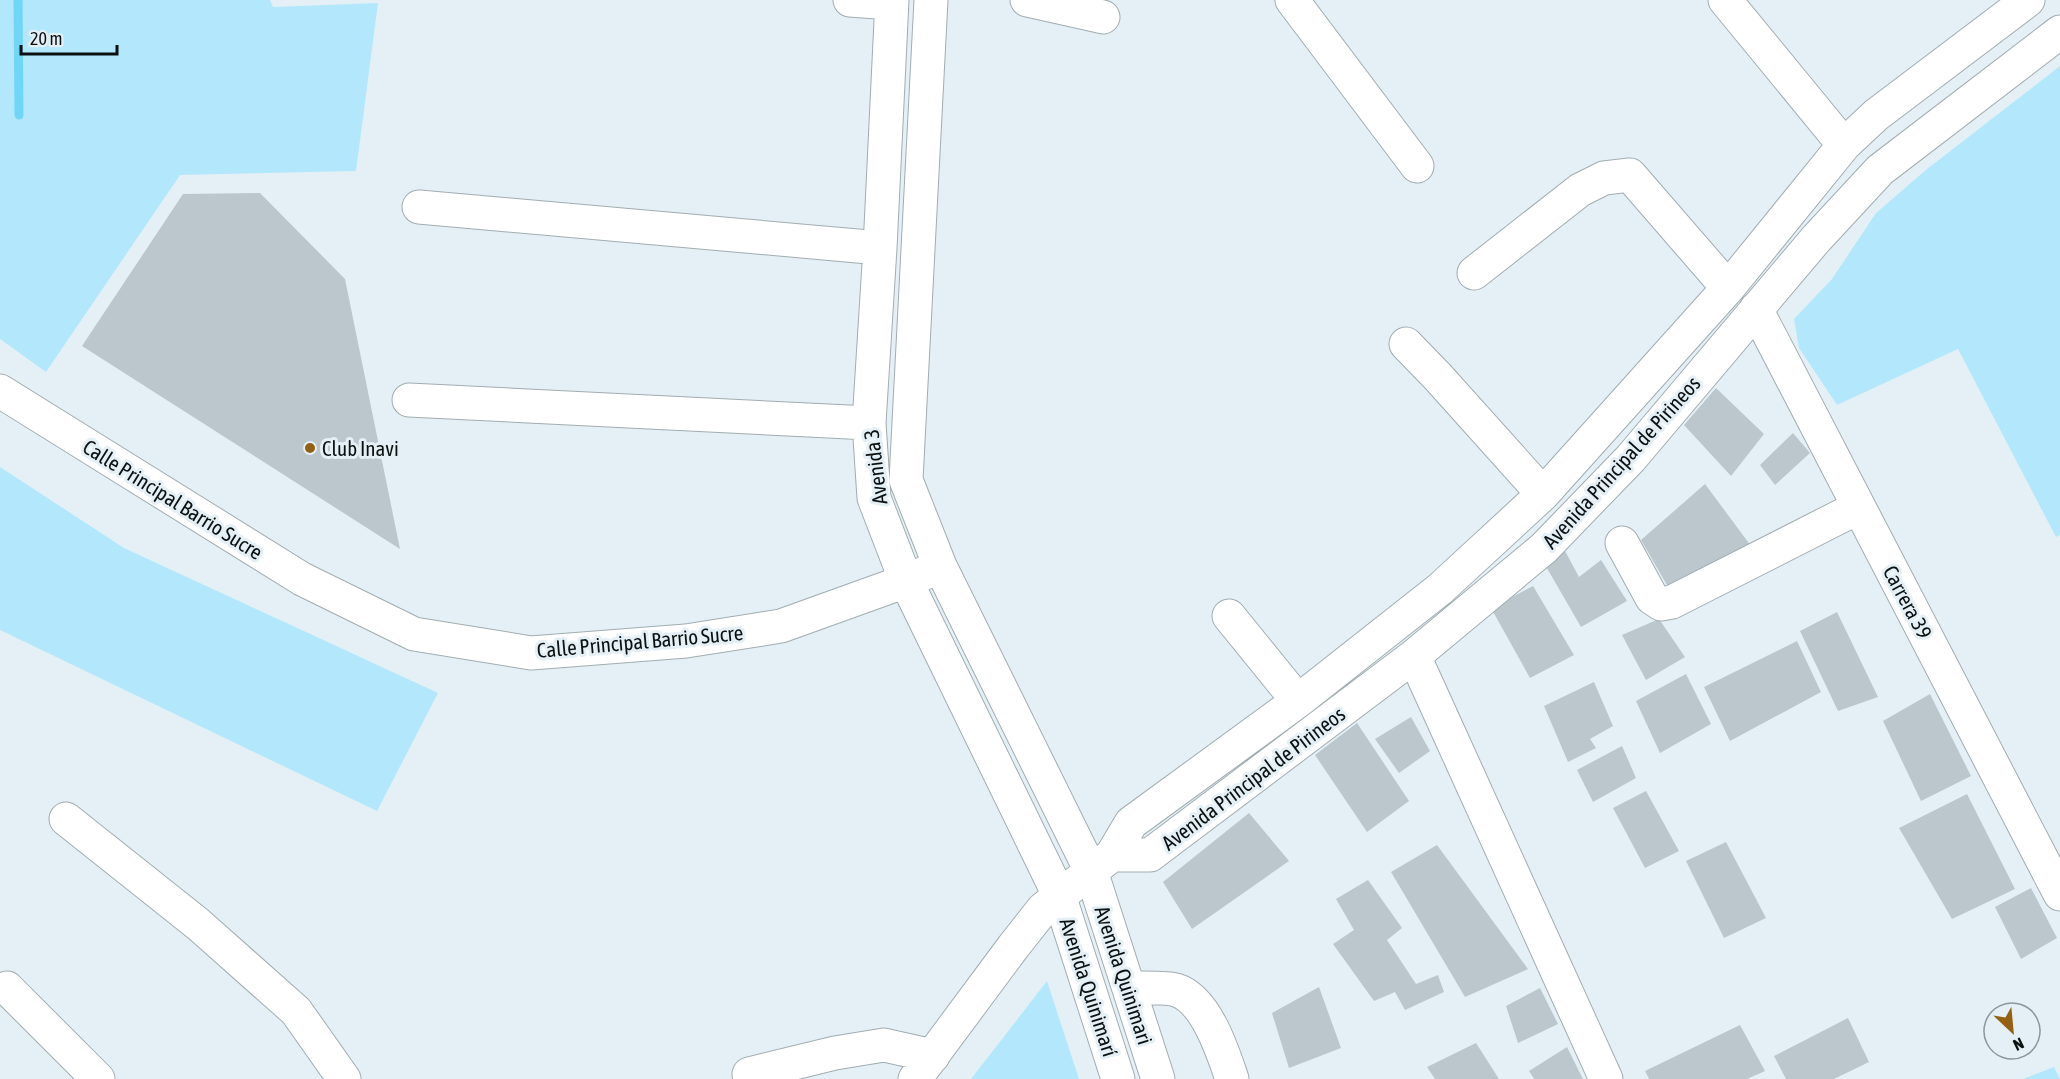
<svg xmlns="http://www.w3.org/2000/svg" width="2060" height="1079" font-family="'Asap Condensed',sans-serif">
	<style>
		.green { fill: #b3e8fc }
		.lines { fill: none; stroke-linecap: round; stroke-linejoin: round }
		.stream { stroke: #70d6f8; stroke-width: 9 }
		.building { fill: #bbc7cc }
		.minor-casing { stroke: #a1adb1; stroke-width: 35 }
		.minor { stroke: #fff; stroke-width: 33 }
		.poi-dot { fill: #936111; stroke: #e4f0f5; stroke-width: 2 }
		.labels { text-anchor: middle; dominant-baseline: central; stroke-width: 6; stroke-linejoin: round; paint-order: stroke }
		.poi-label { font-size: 21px; fill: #0b1011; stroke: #e4f0f5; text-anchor: start }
		.street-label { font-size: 21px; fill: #0b1011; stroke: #e4f0f5 }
	</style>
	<rect width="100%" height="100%" fill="#e4f0f5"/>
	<path class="green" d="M0 0H270L273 7 378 3 356 171 180 175 46 372 0 339Z
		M2060 66V535L2056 537 1958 349 1837 405 1799 348 1794 319 1832 279 1876 213 1927 169Z
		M0 467 124 548 438 693 377 811 0 630Z
		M1047 981 1079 1079H971Z
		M2054 1067 2060 1079H2023Z"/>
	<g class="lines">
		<path class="stream" d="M18 0 19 115"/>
	</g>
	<path class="building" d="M260 193 345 279 400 549 82 346 183 194Z
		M1716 388 1764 434 1731 476 1684 425Z
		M1793 433 1810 453 1775 485 1760 465Z
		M1705 484 1751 546 1671 592 1641 540Z
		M1564 549 1579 577 1601 560 1627 601 1581 627 1544 563Z
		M1533 586 1574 655 1530 678 1491 608Z
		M1837 612 1878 697 1838 711 1800 631Z
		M1659 619 1685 657 1646 680 1622 635Z
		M1797 641 1821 692 1730 741 1704 687Z
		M1686 674 1711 724 1660 753 1636 701Z
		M1594 682 1613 726 1590 739 1596 748 1568 762 1544 706Z
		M1930 694 1971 776 1921 801 1883 721Z
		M1411 717 1430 751 1399 773 1375 739Z
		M1357 723 1409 801 1367 832 1315 755Z
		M1622 746 1636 778 1593 802 1577 770Z
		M1646 791 1679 851 1645 868 1613 808Z
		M1967 794 2015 889 1952 919 1899 828Z
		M1249 813 1289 861 1192 929 1163 882Z
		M1726 842 1766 918 1724 938 1686 861Z
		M1437 845 1528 969 1465 997 1391 872Z
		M1368 880 1402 928 1387 940 1416 984 1438 975 1444 992 1405 1010 1395 992 1374 1001 1333 944 1354 930 1336 899Z
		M2031 888 2057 938 2021 959 1995 907Z
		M1319 987 1341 1048 1289 1068 1272 1013Z
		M1540 988 1558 1024 1518 1043 1506 1006Z
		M1848 1018 1869 1062 1834 1079H1786L1774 1056Z
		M1740 1025 1765 1071 1747 1079H1649L1645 1071Z
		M1476 1043 1499 1079H1435L1427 1067Z
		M1567 1047 1583 1079H1534L1529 1071Z"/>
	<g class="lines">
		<defs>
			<path id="minor" d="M850 0 891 3
				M892 0 880 248 869 423 874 498 906 581 1059 895 1118 1079
				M931 0 906 480 940 566 1091 871 1158 1079
				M1027 0 1103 17
				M1292 0 1417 166
				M1725 0 1844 145
				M419 207 880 248
				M1474 273 1580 190 1604 178 1630 175 1728 288
				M1756 309 2060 894
				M1406 344 1438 377 1543 494
				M0 391 302 579 414 634 531 653 686 641 781 626 906 581 927 572
				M409 400 869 423
				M1622 543 1652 598 1661 604 1672 602 1859 507
				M1229 616 1298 701
				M1414 656 1606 1079
				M66 819 198 924 296 1011 344 1079
				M1112 855H1150L1414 656 1544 548 1631 458 1816 239 1880 170 2060 32
				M7 988 98 1079
				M1129 988C1140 988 1166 987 1176 990 1206 999 1223 1052 1232 1079
				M749 1074 835 1053 884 1045 933 1056
				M915 1079 1013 947 1043 909 1112 855 1131 823 1298 701 1440 589 1543 494 1728 288 1844 145 1876 115 2028 0"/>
		</defs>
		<use href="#minor" class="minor-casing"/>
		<use href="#minor" class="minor"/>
	</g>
	<circle class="poi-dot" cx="310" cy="448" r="6"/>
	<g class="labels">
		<g class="poi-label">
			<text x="322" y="448">Club Inavi</text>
		</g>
		<g class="street-label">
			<text transform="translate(1621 462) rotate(-48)">Avenida Principal de Pirineos</text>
			<text transform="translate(875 467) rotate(-97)">Avenida 3</text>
			<text transform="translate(173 499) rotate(32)">Calle Principal Barrio Sucre</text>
			<text transform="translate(1908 602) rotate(62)">Carrera 39</text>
			<text transform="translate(640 641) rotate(-5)">Calle Principal Barrio Sucre</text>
			<text transform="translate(1253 778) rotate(-37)">Avenida Principal de Pirineos</text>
			<text transform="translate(1124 975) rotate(72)">Avenida Quinimari</text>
			<text transform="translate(1089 987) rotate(72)">Avenida Quinimarí</text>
		</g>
	</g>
	<g transform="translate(2012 1031) rotate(154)"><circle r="28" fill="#e4f0f5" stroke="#8d969a" stroke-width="1.5"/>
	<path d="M0-4.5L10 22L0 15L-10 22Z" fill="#936111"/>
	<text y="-9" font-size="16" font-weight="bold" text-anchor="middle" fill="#0b1011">N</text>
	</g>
	<path d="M21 45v9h96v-9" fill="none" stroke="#0b1011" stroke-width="3"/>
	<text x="30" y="45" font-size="18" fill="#0b1011" stroke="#e4f0f5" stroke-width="4.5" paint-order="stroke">20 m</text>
</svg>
